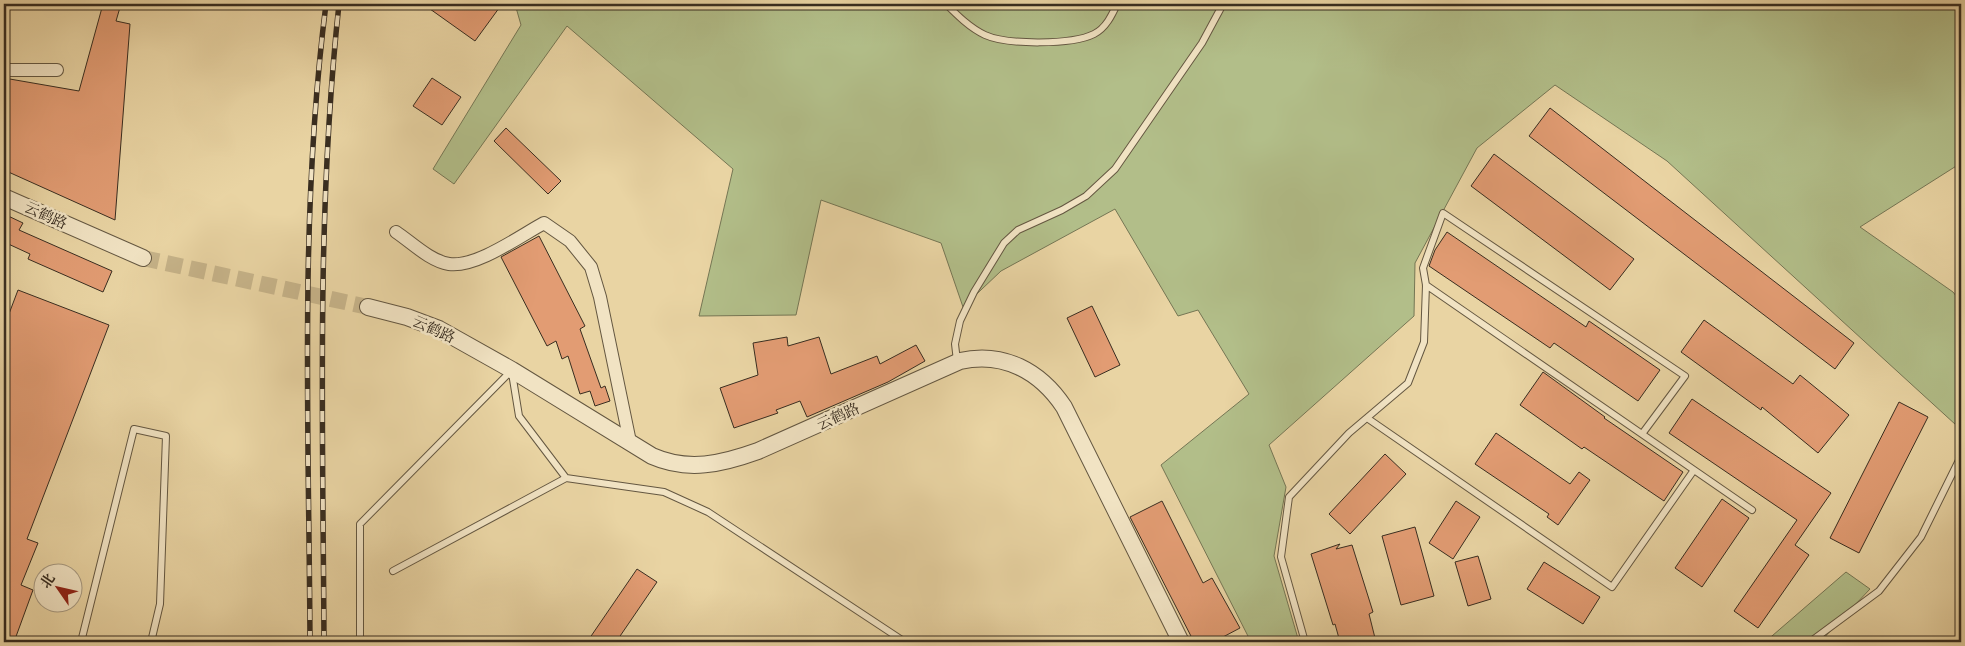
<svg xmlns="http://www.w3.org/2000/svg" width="1965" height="646" font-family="'Libre Caslon Text','Noto Serif SC',serif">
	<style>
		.green { fill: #b2be89; stroke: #757654 }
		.building { fill: #e29c73; stroke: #382d20 }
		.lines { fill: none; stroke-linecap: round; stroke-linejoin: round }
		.tertiary-tunnel { stroke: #c6b389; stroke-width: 16; stroke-dasharray: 16 8; stroke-linecap: butt }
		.service-casing { stroke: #645741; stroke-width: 8 }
		.minor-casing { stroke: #645741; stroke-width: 14 }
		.tertiary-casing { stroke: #645741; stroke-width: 18 }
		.service { stroke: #f1e3c3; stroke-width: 6 }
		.minor { stroke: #f1e3c3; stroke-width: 12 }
		.tertiary { stroke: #f1e3c3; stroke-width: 16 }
		.rail-casing { stroke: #382d20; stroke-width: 5.5 }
		.rail { stroke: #f1e3c3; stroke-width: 4; stroke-dasharray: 11; stroke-linecap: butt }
		.labels { text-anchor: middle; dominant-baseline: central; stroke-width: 5; stroke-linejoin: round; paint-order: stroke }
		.street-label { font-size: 15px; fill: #382d20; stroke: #f1e3c3 }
	</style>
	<rect width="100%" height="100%" fill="#e9d4a3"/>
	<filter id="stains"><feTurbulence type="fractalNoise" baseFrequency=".004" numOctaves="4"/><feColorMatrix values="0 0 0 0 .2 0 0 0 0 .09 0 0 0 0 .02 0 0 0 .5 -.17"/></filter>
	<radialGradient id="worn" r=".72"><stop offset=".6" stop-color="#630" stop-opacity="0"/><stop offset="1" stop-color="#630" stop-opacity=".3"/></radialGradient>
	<path class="green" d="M515 4H1961V163L1860 227 1953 292 1961 302V415L1956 425 1667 161 1555 85 1477 148 1415 263 1414 316 1269 445 1286 487 1274 556 1299 642H1251L1161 465 1249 394 1198 310 1178 316 1115 209 1001 271 963 307 941 243 821 200 796 315 699 316 733 169 567 26 454 184 433 169 521 25Z
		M1846 572 1870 589 1820 642H1765Z"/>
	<path class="building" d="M103 4H121L116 21 130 24 115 220 4 170V78L79 91Z
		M423 4H502L475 41Z
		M432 78 461 97 442 125 413 106Z
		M1550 108 1854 343 1835 369 1529 136Z
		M506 128 561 181 548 194 494 141Z
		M1494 154 1634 259 1610 290 1471 186Z
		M4 214 23 223 19 230 112 271 103 292 28 259 30 254 4 242Z
		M1447 232 1586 327 1589 321 1660 370 1638 401 1554 343 1550 348 1429 266 1435 250Z
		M539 236 585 326 580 329 601 388 605 386 610 401 595 406 590 391 580 394 568 356 562 359 556 341 547 346 501 257Z
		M18 290 109 325 27 539 38 543 21 585 33 590 14 642H4V327Z
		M1092 306 1120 365 1095 377 1067 318Z
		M1704 320 1793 384 1800 375 1849 415 1818 453 1762 407 1761 410 1681 352Z
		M787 337 788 346 819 337 831 374 877 356 880 364 916 345 925 361 888 382 807 417 800 401 776 410 778 413 734 428 720 388 758 375 753 343Z
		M1543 372 1605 417 1604 418 1683 472 1664 501 1584 447 1582 449 1520 405Z
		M1692 399 1831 493 1795 545 1809 555 1758 628 1734 611 1797 520 1669 433Z
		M1899 402 1928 417 1859 553 1830 538Z
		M1496 433 1570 484 1579 472 1590 480 1558 525 1547 517 1549 514 1475 464Z
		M1385 454 1406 474 1350 534 1329 514Z
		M1722 499 1749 518 1702 587 1675 568Z
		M1162 501 1203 583 1212 578 1240 628 1223 637 1226 642H1194L1130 517Z
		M1456 501 1480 517 1453 559 1429 543Z
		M1415 527 1434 596 1401 605 1382 536Z
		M1340 544 1336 549 1352 545 1373 612 1369 614 1376 642H1340L1335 624 1333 625 1311 554Z
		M1478 556 1491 599 1468 606 1455 562Z
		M1544 562 1600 597 1583 624 1527 589Z
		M637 569 657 582 616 642H587Z"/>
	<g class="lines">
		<path class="tertiary-tunnel" d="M143 258 368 307"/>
		<defs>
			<path id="service" d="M946 4C957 15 970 28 985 35 1007 45 1072 45 1094 34 1106 28 1112 15 1117 4
				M1426 285 1752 510
				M957 361 955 344 960 321 974 292 1004 243 1018 230 1062 210 1086 196 1115 169 1202 43 1223 4
				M512 373 519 416 566 478
				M1367 418 1612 587 1694 470
				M393 571 566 478 664 492 708 512 905 642
				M81 642 134 429 166 436 160 604 151 642
				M360 642V524L511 371
				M1305 642 1281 557 1289 497 1349 433 1408 383 1424 342 1426 285 1423 268 1443 213 1685 376 1642 434
				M1810 642 1879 591 1921 537 1961 456"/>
			<path id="minor" d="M4 70H57
				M396 232C411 242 430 261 449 264 476 268 520 236 544 223L570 241 591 267 600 297 630 442"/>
			<path id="tertiary" d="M4 197 143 258
				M368 307 407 317 439 329 512 370 652 456C688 472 722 464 758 451L960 361C1003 351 1040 371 1064 407L1181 642"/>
		</defs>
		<use href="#service" class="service-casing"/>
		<use href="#minor" class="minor-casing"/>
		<use href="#tertiary" class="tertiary-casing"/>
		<use href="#service" class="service"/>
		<use href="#minor" class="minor"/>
		<use href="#tertiary" class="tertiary"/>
		<defs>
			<path id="rail" d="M310 642C309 430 299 215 326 4
				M324 642C323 429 316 216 339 4"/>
		</defs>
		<use href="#rail" class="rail-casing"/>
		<use href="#rail" class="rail"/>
	</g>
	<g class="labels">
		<g class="street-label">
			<text transform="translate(46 215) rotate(24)">云鹤路</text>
			<text transform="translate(434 329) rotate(24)">云鹤路</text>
			<text transform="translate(838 416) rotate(-24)">云鹤路</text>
		</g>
	</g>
	<rect width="1965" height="646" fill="none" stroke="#e9d4a3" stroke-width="20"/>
	<rect x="5" y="5" width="1955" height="636" fill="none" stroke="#382d20" stroke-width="2.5"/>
	<rect x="10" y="10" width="1945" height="626" fill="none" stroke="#382d20"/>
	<g transform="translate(58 588) rotate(304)"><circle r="24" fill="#f1e3c3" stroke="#a79a82"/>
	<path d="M0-4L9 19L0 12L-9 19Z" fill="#8f2418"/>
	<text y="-8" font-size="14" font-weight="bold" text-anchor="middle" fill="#382d20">北</text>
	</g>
	<rect width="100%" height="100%" filter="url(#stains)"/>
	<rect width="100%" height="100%" fill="url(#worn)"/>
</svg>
